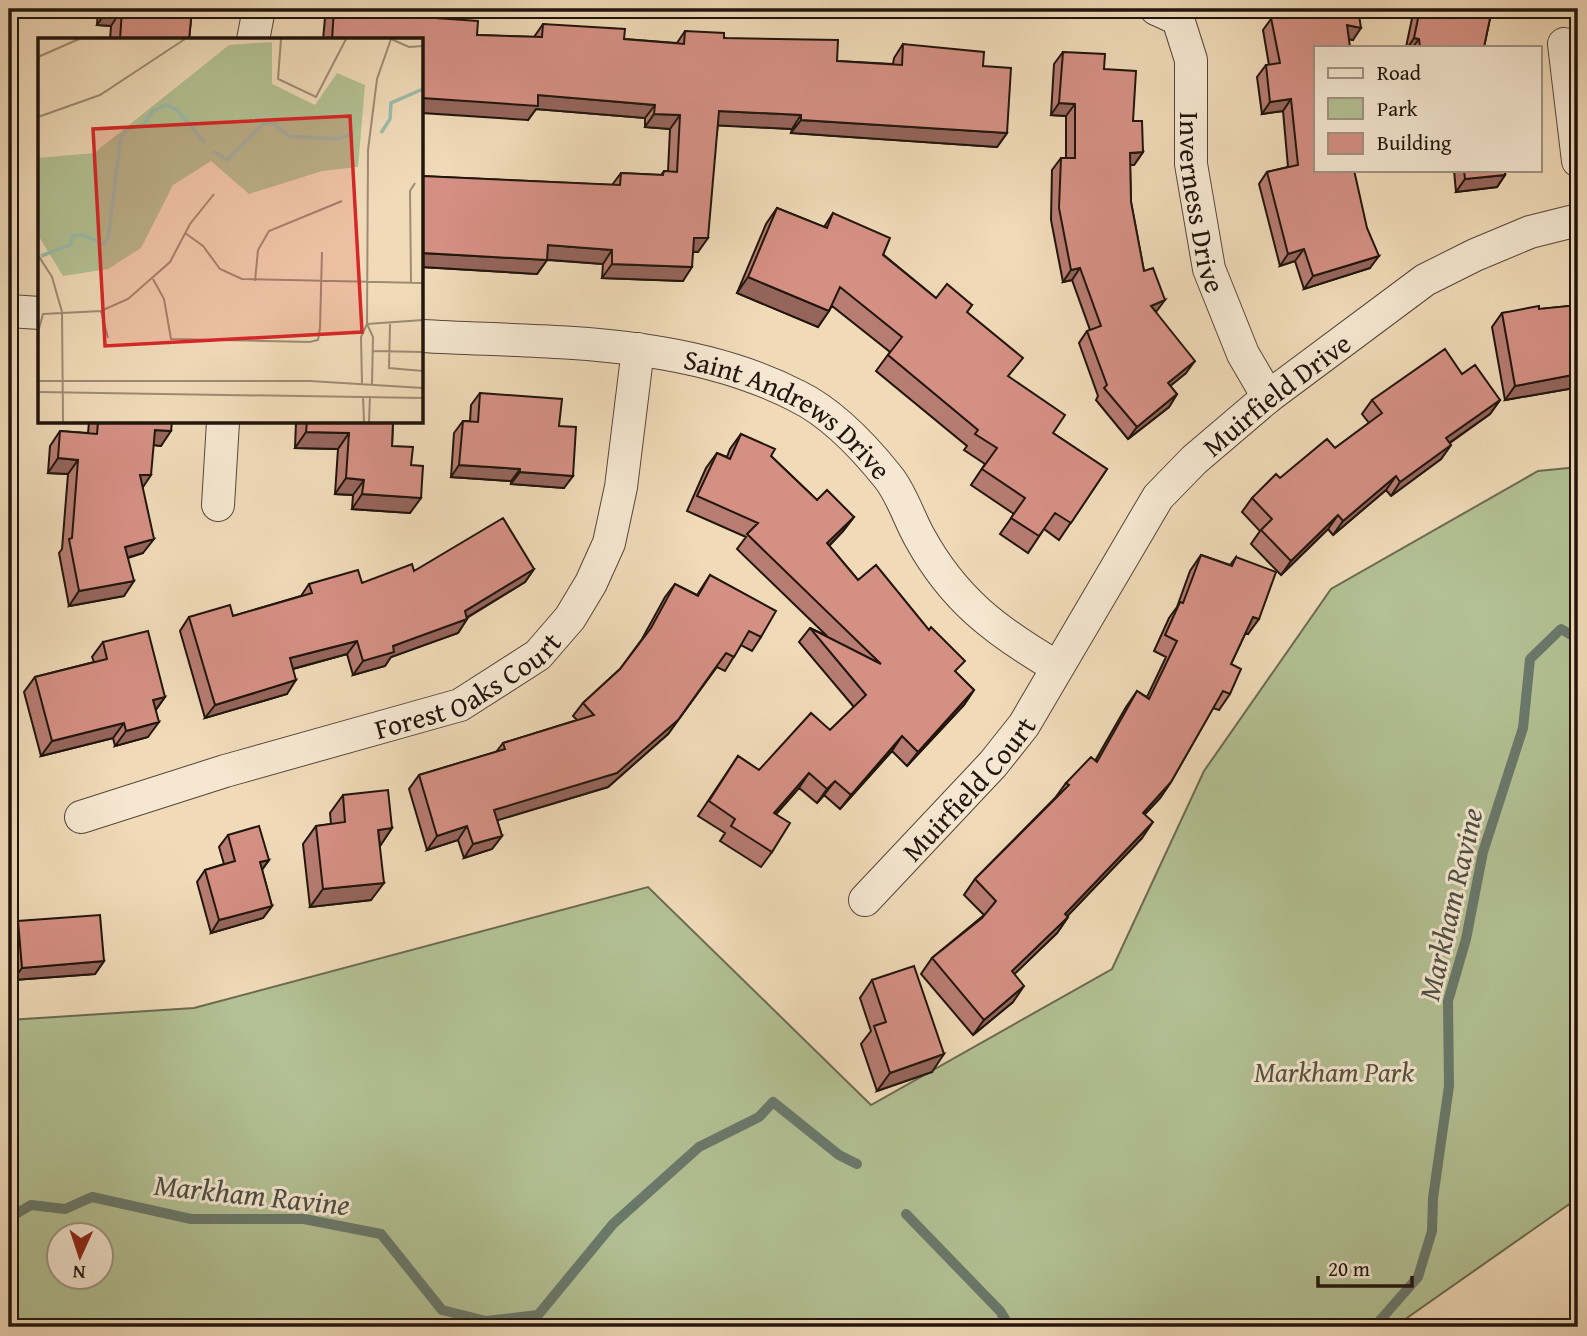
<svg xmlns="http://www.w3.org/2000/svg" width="1587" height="1336" font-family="'Gentium Book Plus',serif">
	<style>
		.green { fill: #b3c194; stroke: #6a6b50; stroke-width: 2; fill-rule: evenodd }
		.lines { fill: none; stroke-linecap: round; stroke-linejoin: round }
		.stream { stroke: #6a796c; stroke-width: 10 }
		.minor-casing { stroke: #554638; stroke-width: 34 }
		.minor { stroke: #f5e7d1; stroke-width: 32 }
		.wall { fill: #b77c72; stroke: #21150d; stroke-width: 2 }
		.shaded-wall { fill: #95655c; stroke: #21150d; stroke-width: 2 }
		.building { fill: #d59084; stroke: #21150d; stroke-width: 2 }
		.labels { text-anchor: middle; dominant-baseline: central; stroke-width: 6; stroke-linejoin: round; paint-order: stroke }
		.street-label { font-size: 28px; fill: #21150d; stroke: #f5e7d1 }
		.park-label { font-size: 28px; font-style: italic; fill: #54513c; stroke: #f5e7d1 }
		.water-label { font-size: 30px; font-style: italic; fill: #4c4f44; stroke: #f5e7d1 }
		.inset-river { fill: none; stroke: #9bbbab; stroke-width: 3.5 }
		.inset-road { fill: none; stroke: #9d8b74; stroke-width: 2 }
		.view { fill: #d62828; fill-opacity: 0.15; stroke: #d62828; stroke-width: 3.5 }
		.inset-edge { fill: none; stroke: #21150d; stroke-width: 3.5 }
	</style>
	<rect width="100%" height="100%" fill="#f0dab8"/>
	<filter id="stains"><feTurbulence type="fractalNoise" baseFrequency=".00286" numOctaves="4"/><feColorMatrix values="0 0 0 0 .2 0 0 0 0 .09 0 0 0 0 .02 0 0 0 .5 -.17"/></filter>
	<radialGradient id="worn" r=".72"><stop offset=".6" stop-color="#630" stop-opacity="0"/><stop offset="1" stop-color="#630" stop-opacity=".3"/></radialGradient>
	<path class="green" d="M1578 467V1198L1394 1327H9V1020L194 1008 648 887 871 1105 1112 969 1204 771 1331 589 1538 471ZM60 1234H102V1276H60Z"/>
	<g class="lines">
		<path class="stream" d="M906 1214 1000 1311 1010 1327
			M9 1218 31 1205 65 1209 92 1197 191 1219H304L381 1234 442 1310 486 1321 538 1315 613 1224 699 1147 759 1117 773 1102 839 1155 857 1164
			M1368 1327 1375 1326 1418 1277 1432 1231 1433 1198 1449 1086 1448 1001 1466 939 1483 852 1523 728 1530 659 1561 629 1578 639"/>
		<defs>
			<g id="minor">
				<path id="s1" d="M1156 9 1178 19 1191 60V164L1209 269 1243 354 1268 397"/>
				<path d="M253 40 259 9"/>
				<path d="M1564 44 1578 161"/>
				<path d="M9 311 40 313"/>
				<path id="s2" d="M422 336C546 343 683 337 797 396 832 413 864 447 888 477 902 494 909 519 920 538 954 600 997 632 1057 667"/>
				<path d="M218 505 223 422"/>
				<path id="s3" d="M81 817 225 771 460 705 538 655 570 618 591 583 609 543 621 487 638 349"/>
				<path id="s4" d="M865 900 993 764 1024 725 1158 497 1194 460 1268 397 1425 280 1475 255 1530 232 1578 220"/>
			</g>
		</defs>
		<use href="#minor" class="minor-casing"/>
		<use href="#minor" class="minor"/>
	</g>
	<path class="wall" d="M98 9H192L189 40H110L111 26 97 25Z
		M332 9H400L408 16 477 35 534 37 543 24 624 39 677 43 685 31 724 38 837 61 893 64 894 58 903 44 983 66 1007 133 997 147 791 133 792 129 718 125 698 252H693L683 281 602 278 603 264 547 260 537 274 422 267V176L612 185 621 173 661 175 664 171H668L670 129 645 127V118L536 109 528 120 422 40H323L325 18Z
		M1263 9H1358L1353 40 1349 39 1316 47 1370 268 1304 289 1295 261 1280 266 1259 184 1267 172 1288 167 1283 111 1262 114 1257 77 1266 65H1269L1263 30 1271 19Z
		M1414 9H1492L1484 47H1406Z
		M1063 52 1104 69 1133 121 1143 152 1134 165H1130L1131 202 1144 271 1156 312 1186 373 1170 386 1177 394 1169 407 1128 439 1096 400 1098 396 1079 343 1087 331 1090 330 1072 280 1063 282 1051 220 1052 170 1061 158H1066V116L1051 115 1054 64Z
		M1454 170H1505V175L1497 187 1456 192Z
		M777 208 824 227 833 213 936 298 972 305 967 312 1009 377 1053 433 1107 469 1059 540 1044 529 1028 553 1000 534 1014 514 971 485 985 464 964 450 967 446 876 371 890 352 832 306 818 327 737 293 766 224Z
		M1578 305V390H1574V388L1505 400 1492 327 1502 313Z
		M1462 374 1500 400 1490 414 1450 443 1451 445 1441 459 1391 496 1386 490 1333 535 1328 529 1281 575 1251 544 1260 531 1242 512 1252 498 1280 478 1335 448 1369 423 1362 414 1372 400Z
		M480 393 559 426 564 488 511 484V481L451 477 454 433 463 421H470L471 405Z
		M89 422H172L161 446 153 445 143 487V553L128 558 124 596 69 606 59 553 62 549 68 474 48 473 50 446 60 431 88 433Z
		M296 422H393L392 446 411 465 410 513 352 509 353 495 335 494 338 449 295 448Z
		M741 434 771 456 817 500 854 517 843 531 829 546 858 580 974 690 964 705 907 766 892 751 840 809 824 795 817 803 799 788 776 814 772 852 761 867 720 841 725 833 698 816 738 756 759 770 830 730 854 707 799 642 810 628 827 636 737 549 746 537 687 511 706 468 717 453 727 457 730 449Z
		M1201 555 1230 565 1236 557 1248 634H1245L1231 664 1230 694 1219 710 1213 708 1171 782 1160 798 1145 814 1142 838 1067 916 1068 917 1057 933 1014 974 1013 1002 973 1035 921 974 932 958 984 915 964 895 975 879 1055 798 1066 783 1095 761 1126 707 1137 691 1147 697 1166 657 1154 651 1169 618 1177 607 1190 571Z
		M534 569 525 582 467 618V619L458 633 391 657 385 666 353 675 347 654 293 669 287 694 205 718 180 631 189 617 233 616 301 596 309 584 362 583 414 571Z
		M710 575 761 637 752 651 741 645 725 671 717 667 668 734 608 787 497 820 502 836 492 849 464 858 458 840 427 850 409 789 419 775 496 752 503 743 577 720 573 716 583 703 620 669 642 639 665 597 675 584 697 595Z
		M103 642 165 697 156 710 148 737 115 746 113 738 41 756 24 692 35 677 94 662 92 657Z
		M343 795 392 828 380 846 371 900 310 907 303 844 316 826 331 824 330 813Z
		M228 835 269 860 262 870 272 906 263 918 211 933 197 882 205 870 224 864 219 847Z
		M18 921 104 961 95 974 13 980 9 933Z
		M872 980 932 1072 877 1091 861 1044 871 1031 860 998Z"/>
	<path class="shaded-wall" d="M108 9H122L111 26 97 25Z
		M1347 25 1361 28 1353 40 1338 37Z
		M1414 38 1419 39 1413 47H1408Z
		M538 95 655 105 645 118 536 109 528 120 422 113V98Z
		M1291 99 1283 111 1262 114 1270 102Z
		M1059 103 1075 104 1066 116 1051 115Z
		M719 111 801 115 792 129 709 125Z
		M654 114 680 115 670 129 645 127Z
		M801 120 1007 133 997 147 791 133Z
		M1143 152 1134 165H1121L1130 153Z
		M1505 175 1497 187 1456 192 1465 179Z
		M694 238H708L698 252 685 251Z
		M548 245 612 250 603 264 538 259Z
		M1304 249 1295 261 1280 266 1288 254Z
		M422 253 547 260 537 274 422 267Z
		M1379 256 1370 268 1304 289 1313 276Z
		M612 264 692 267 683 281 602 278Z
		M1080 268 1072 280 1063 282 1071 270Z
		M748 277 829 311 818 327 737 293Z
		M1165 300 1156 312 1151 306Z
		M1195 361 1186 373 1159 395 1168 383Z
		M1578 374V381L1574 388 1505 400 1515 386Z
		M1177 394 1169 407 1128 439 1137 427Z
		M1500 400 1490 414 1436 452 1446 438Z
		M155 430 171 431 161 446 144 444Z
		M306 432 349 433 338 449 295 448Z
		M1451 445 1441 459 1391 496 1400 482Z
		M58 458 78 460 68 474 48 473Z
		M459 465 520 469 511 481 451 477Z
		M520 472 573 476 564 488 511 484Z
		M140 475H151L141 490Z
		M1396 476 1386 490 1333 535 1343 521Z
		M346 478 364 480 353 495 335 494Z
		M362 494 421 498 410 513 352 509Z
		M1338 515 1328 529 1281 575 1291 561Z
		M854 517 843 531 817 558 827 543Z
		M154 539 143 553 115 561 125 547Z
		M534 569 525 582 459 622 467 619 458 633 391 657 385 666 353 675 363 661 465 611Z
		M134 581 124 596 69 606 79 591Z
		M1253 617 1259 619 1248 634 1242 632Z
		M357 641 347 654 281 672 290 658Z
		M726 653 668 734 608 787 485 824 494 810Z
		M296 680 287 694 205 718 215 705Z
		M974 690 964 705 907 766 918 752Z
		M165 697 154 712 153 700Z
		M159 722 148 737 115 746 126 731Z
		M124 723 113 738 41 756 52 741Z
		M902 736 892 751 840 809 851 795Z
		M809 773 799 788 764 828 774 813Z
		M835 781 824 795 817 803 827 789Z
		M1171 782 1160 798 1132 828 1143 813Z
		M1153 822 1142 838 1054 930 1065 914Z
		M467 826 458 840 427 850 437 836Z
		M392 828 380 846 378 830Z
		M502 836 492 849 464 858 473 844Z
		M269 860 260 872V862Z
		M384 883 371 900 310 907 323 889Z
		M272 906 263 918 211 933 219 920Z
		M1068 917 1057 933 1001 987 1012 971Z
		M104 961 95 974 13 980 22 968Z
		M1024 986 1013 1002 973 1035 984 1020Z
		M944 1054 932 1072 877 1091 890 1073Z"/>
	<path class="building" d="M117 9H192L189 40H120L122 9Z
		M334 9H409L408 16 478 21 477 35 542 37 543 24 625 29 624 39 684 44 685 31 724 33V38L838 40 837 61 902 65 903 44 984 52 983 66 1011 68 1007 133 801 120V115L719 111 708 238H694L692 267 612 264V250L548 245 547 260 422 253V176L620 185 621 173 663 175 664 171 677 172 680 115 654 114 655 105 538 95V106L422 98V40H332Z
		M1280 9H1358L1361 28 1347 25 1350 47H1316V170H1354L1367 228 1379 256 1313 276 1304 249 1288 254 1267 172 1298 165 1291 99 1270 102 1266 65 1280 63 1271 18 1285 16Z
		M1420 9H1492L1484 47H1420L1419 39 1414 38Z
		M1063 52 1105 54 1104 69 1136 71 1133 121H1142L1143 152 1130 153 1131 202 1144 271 1153 268 1165 300 1151 306 1195 361 1168 383 1177 394 1137 427 1104 388 1107 385 1087 331 1101 326 1080 268 1071 270 1059 208 1061 158H1075V104L1059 103Z
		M1464 170H1505V175L1465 179Z
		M777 208 827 228 833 213 890 238 883 255 936 298 947 284 972 305 967 312 1023 358 1008 376 1065 415 1053 433 1107 469 1071 523 1055 513 1039 536 1011 518 1025 498 982 469 997 448 975 434 978 430 888 355 902 337 840 287 829 311 748 277Z
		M1578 305V374L1515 386 1502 313 1539 306V309Z
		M1445 349 1462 374 1475 365 1500 400 1446 438 1451 445 1400 482 1396 476 1343 521 1338 515 1291 561 1261 530 1272 519 1252 498 1276 474 1280 478 1327 439 1335 448 1382 413 1372 400Z
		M480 393 562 399 559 426 576 427 573 476 520 472V469L459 465 463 421 478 422Z
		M98 422H172L171 431 155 430 151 475H140L154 539 125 547 134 581 79 591 69 539 72 538 78 460 58 458 60 431 97 434Z
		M307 422H393L392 446 413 447 411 465 423 466 421 498 362 494 364 480 346 478 349 433 306 432Z
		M741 434 775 449 771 456 817 500 827 490 854 517 827 543 858 580 876 565 929 630 931 627 965 661 955 671 974 690 918 752 902 736 851 795 835 781 827 789 809 773 774 813 790 823 772 852 731 826 735 819 709 801 738 756 759 770 811 713 830 730 866 695 810 628 881 664 747 534 758 523 697 496 717 453 730 459Z
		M503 518 534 569 465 611 467 619 393 646 394 652 363 661 357 641 290 658 296 680 215 705 189 617 230 605 233 616 312 593 309 584 358 570 362 583 412 564 414 571Z
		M1201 555 1232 566 1236 557 1276 572 1259 619 1253 617 1231 664 1241 669 1230 694 1223 691 1171 782 1143 813 1153 822 1065 914 1068 917 1012 971 1024 986 984 1020 932 958 982 918 996 901 975 879 1069 785 1066 783 1091 757 1097 762 1137 691 1149 699 1177 641 1165 635 1180 602 1183 603Z
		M710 575 776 611 761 637 749 631 734 657 726 653 678 720 617 773 494 810 502 836 473 844 467 826 437 836 419 775 505 749 503 743 594 715 583 703 620 669 651 628 675 584 698 596Z
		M148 631 165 697 153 700 159 722 126 731 124 723 52 741 35 677 107 659 103 642Z
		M388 790 392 828 378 830 384 883 323 889 316 826 345 822 343 795Z
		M259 826 269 860 260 862 272 906 219 920 205 870 235 861 228 835Z
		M100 915 104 961 22 968 18 921Z
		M914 966 944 1054 890 1073 874 1026 886 1022 872 980Z"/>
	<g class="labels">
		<g class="street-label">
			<text stroke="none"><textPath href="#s1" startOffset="210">Inverness Drive</textPath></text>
			<text stroke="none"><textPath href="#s4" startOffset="658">Muirfield Drive</textPath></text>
			<text stroke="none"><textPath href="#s2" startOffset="383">Saint Andrews Drive</textPath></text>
			<text stroke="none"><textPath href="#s3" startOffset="410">Forest Oaks Court</textPath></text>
			<text stroke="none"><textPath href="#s4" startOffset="152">Muirfield Court</textPath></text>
		</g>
		<g class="park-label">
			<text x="1334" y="1071">Markham Park</text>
		</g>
		<g class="water-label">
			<text transform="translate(1450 904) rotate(-77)">Markham Ravine</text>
			<text transform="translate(252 1194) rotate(6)">Markham Ravine</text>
		</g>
	</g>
	<g transform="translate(38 38)">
		<rect width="385" height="385" fill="#f0dab8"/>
		<path d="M234 4V46L277 67 299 35 327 47 320 129 284 133 211 156 173 123 135 147 103 210 70 231 25 238 0 197V120L56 115 191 7Z" fill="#b3c194"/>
		<path class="inset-river" d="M343 95 352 81 353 65 385 51M175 113 189 122 225 86 234 84 251 98 264 99 299 101 316 95M3 218 32 207 35 198 45 197 65 206 70 201 83 99 90 91 105 87 115 73 128 67 139 72 167 105"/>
		<path class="inset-road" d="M243 1 240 41 278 59 308 1M353 1 371 9 385 8M0 19 41 1M0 79 62 57 147 1M147 195 165 208 182 231 204 241 385 245M0 217 14 239 24 274 25 384M115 241 126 261 133 301 272 304 280 302 282 290 284 214M217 243 220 212 231 193 304 163M373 244 372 153 377 145M63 273 70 300M329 286 385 282M352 286 351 330 385 333M0 294 5 276 63 273 90 261 132 224 152 186 176 156M335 313 385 314M0 343H272L385 350M324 346 323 299 329 286M334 347 335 299 329 286 330 112 339 41 353 1M0 354 385 360M325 358 326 384M331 384 332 358"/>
		<path class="view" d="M312 78 324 294 67 308 55 91Z"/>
		<rect width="385" height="385" class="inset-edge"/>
	</g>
	<rect width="1587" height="1336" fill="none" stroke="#f0dab8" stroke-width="35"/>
	<rect x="10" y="10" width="1566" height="1315" fill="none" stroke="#21150d" stroke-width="3.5"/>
	<rect x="18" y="18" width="1552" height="1301" fill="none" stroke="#21150d" stroke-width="2"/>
	<rect x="1314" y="46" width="228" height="126" fill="#f5e7d1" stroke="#a09383" stroke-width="2"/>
	<rect x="1328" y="68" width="35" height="10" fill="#f5e7d1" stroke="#a09383" stroke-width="2"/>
	<text x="1377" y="80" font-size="21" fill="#21150d">Road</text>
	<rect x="1328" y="98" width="35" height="21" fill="#b3c194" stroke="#a09383" stroke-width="2"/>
	<text x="1377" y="116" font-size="21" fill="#21150d">Park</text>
	<rect x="1328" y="133" width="35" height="21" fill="#d59084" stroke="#a09383" stroke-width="2"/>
	<text x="1377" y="150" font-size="21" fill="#21150d">Building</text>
	<g transform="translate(80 1256) rotate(183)"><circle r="33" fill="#f5e7d1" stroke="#a09383" stroke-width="2"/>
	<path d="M0-5L12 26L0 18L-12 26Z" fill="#8f2418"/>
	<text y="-10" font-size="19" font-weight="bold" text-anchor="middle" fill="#21150d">N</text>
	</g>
	<path d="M1318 1276v10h94v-10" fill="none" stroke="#21150d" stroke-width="3.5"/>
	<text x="1328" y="1276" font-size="21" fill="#21150d" stroke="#f5e7d1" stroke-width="5" paint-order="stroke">20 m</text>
	<rect width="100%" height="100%" filter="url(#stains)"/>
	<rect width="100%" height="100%" fill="url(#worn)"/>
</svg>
